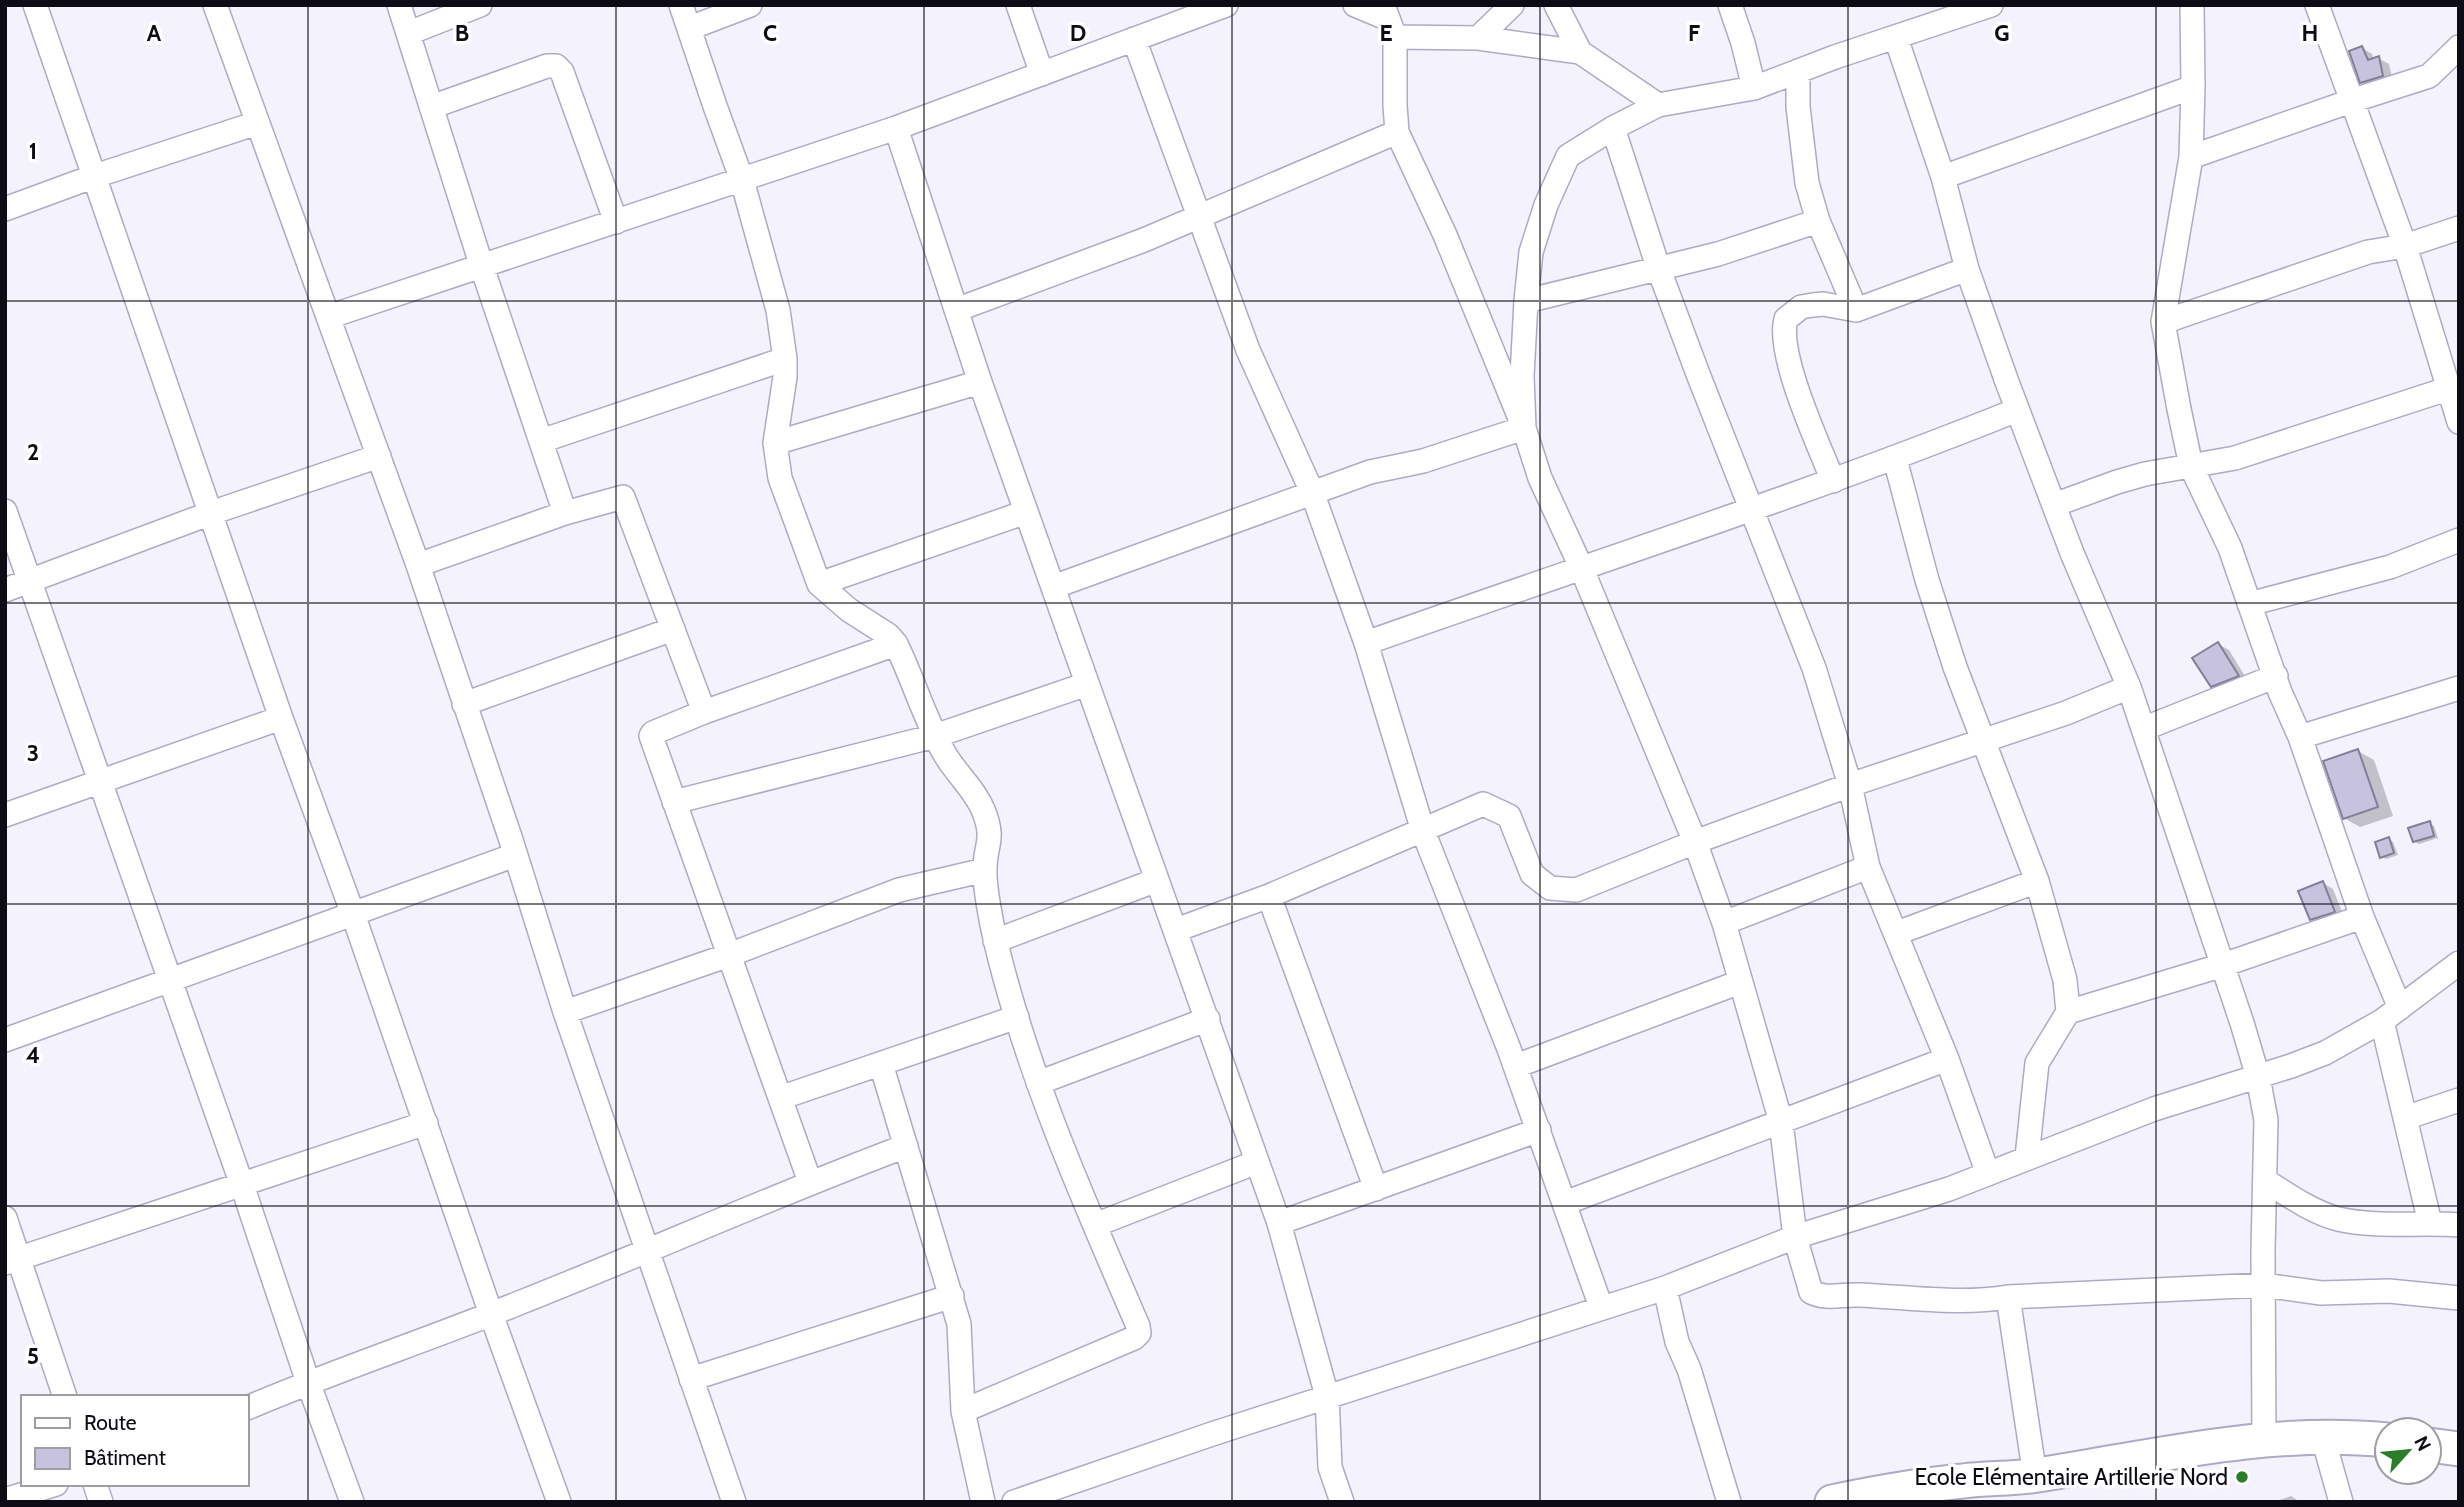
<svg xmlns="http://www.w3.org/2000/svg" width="2464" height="1507" font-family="Cabin,sans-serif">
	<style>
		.shadow { fill: #0003 }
		.building { fill: #c7c3df; stroke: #837e98; stroke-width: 2 }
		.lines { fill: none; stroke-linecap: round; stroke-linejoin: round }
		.street-casing { stroke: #aeaac5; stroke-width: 26 }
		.secondary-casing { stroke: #aeaac5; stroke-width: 37 }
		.street { stroke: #fff; stroke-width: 23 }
		.secondary { stroke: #fff; stroke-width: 33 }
		.grid { fill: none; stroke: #0d0b15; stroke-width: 2; stroke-opacity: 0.55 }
		.poi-dot { fill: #2c7e2a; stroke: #fff; stroke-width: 2.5 }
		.labels { text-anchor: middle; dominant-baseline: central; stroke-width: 7; stroke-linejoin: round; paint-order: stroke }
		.poi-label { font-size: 23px; fill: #0d0b15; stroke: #fff; text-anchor: end }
		.grid-label { font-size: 23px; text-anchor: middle; font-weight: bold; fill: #0d0b15; stroke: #fff; stroke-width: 7; stroke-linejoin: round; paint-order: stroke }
	</style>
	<rect width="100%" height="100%" fill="#f3f2fd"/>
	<path class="shadow" d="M2362 48 2372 54 2374 59 2378 58 2389 64 2393 81 2372 88 2362 82Z
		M2218 644 2229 650 2248 681 2222 692 2212 686Z
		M2358 751 2374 760 2393 816 2360 827 2344 818Z
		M2429 823 2434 826 2438 838 2419 844 2414 841Z
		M2389 839 2393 842 2398 855 2386 859 2382 857Z
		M2323 883 2333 889 2344 917 2322 925 2311 919Z
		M2291 1496 2300 1502H2274Z"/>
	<path class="building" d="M2362 46 2368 60 2379 56 2383 76 2360 83 2349 51Z
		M2218 642 2239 676 2211 687 2192 658Z
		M2358 749 2378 807 2343 819 2323 761Z
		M2430 821 2434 836 2413 842 2408 828Z
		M2389 837 2394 853 2380 858 2375 842Z
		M2323 881 2335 912 2310 920 2298 891Z"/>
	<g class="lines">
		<defs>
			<path id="street" d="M35 5 281 718 353 914 491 1314 559 1502
				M215 5 418 565 511 840 565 1012 734 1502
				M399 5 482 267 565 513
				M681 5 715 106 742 180 778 310 785 359V377L775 443 780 478 819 584 849 610 888 635 896 644C913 679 924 717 943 751 955 773 975 789 984 812 995 841 985 844 985 869 984 886 992 926 996 943 1028 1076 1084 1201 1138 1326L1139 1333 1134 1338 963 1411
				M1018 5 1042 74
				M1355 5 1386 18
				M1556 5 1580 52
				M1730 5 1743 43 1754 88
				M2192 5 2193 87 2191 157 2163 322 2179 409 2191 466 2230 548 2280 692 2300 737 2362 917 2400 1008
				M2317 5 2405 246 2459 422
				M690 28 750 5
				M409 33 480 5
				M1395 37 1478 38 1580 52 1658 105 1754 88 1835 57 1991 5
				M1478 38 1512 5
				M1896 38 1943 177 1967 269 2007 382 2072 553 2129 687 2242 1023 2258 1077 2266 1120 2263 1250 2264 1440
				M1134 39 1248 350 1312 492 1366 643 1423 831 1509 1049 1601 1307
				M1798 71V107L1807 183 1818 221 1856 310
				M1658 105 1613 128 1568 156 1546 205 1531 252 1526 301 1522 376 1524 428 1540 478 1581 567 1695 842 1724 923 1781 1122 1795 1237 1811 1292C1827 1300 1842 1294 1859 1295 1909 1297 1958 1305 2008 1297L2263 1285 2321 1293 2389 1291 2459 1298
				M431 107 547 66H556L562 72 616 222
				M896 128 980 382 1279 1223 1327 1396 1330 1467 1342 1502
				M1613 128 1658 267 1698 374 1814 668 1850 785 1868 867 1947 1059 1988 1174
				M2191 157 2351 101 2429 76 2459 47
				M1943 177 2193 87
				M5 209 92 177 257 123
				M1526 301 1718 254 1818 221
				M956 310 1144 240 1397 132
				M328 317 896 128 1226 5
				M2163 322 2368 252 2405 246 2459 228
				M541 441 785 359
				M775 443 980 382
				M1895 459 1927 580 1955 667 2037 881 2065 980 2068 1012 2037 1063 2027 1157
				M1833 481C1819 445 1776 354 1786 319L1801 307 1813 305 1823 304 1856 310 1967 269
				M2054 505 2117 482 2145 474 2235 458 2447 389
				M5 511 242 1185 308 1382 352 1502
				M418 565 565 513 623 497 704 712
				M819 584 1026 512
				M1053 587 1370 472 1423 461 1524 428 1445 235 1397 132 1395 105V37L1383 5
				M5 590 211 513 379 456
				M2249 604 2390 567 2459 540
				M1366 643C1583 566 1803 496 2017 410
				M464 704 673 629
				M2143 729 2276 676
				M2300 737 2459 688
				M674 802 935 736 1087 684
				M5 815 281 718
				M1269 896 1376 1189
				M1724 923 1868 867
				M1176 930 1269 896 1483 804 1509 816 1532 874 1550 888 1576 890 1695 842 1850 785 2066 713 2129 687
				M1897 933 2037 881
				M995 941 1157 880
				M565 1012 729 955 899 890 985 870
				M2068 1012 2223 965 2362 917
				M2382 1021 2430 1223
				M5 1040 515 855
				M881 1064 959 1324 963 1411 983 1502
				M1516 1066 1740 982
				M1038 1083 1208 1019
				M780 1098 1017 1017
				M2405 1118 2459 1100
				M2266 1181C2288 1195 2312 1212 2338 1219 2377 1228 2419 1222 2459 1225
				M810 1182 651 736 653 733 704 712 896 644
				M1565 1203 1947 1059
				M5 1218 65 1397
				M1279 1223 1539 1130
				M1095 1225 1257 1162
				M5 1263 426 1123
				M1665 1288 1677 1342 1689 1369 1729 1502
				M2008 1297 2035 1476
				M691 1379 952 1296
				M247 1408C336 1370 428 1340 519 1303 648 1252 775 1195 906 1146
				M2323 1438 2341 1502
				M95 1484 101 1502
				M5 1500 56 1484
				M1014 1502 1212 1434 1665 1288 1795 1237 1949 1189 2154 1109 2291 1066 2325 1053 2382 1021 2459 963"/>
			<path id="secondary" d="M2429 1445 2459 1449
				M1832 1502C1875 1493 1919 1485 1963 1481 1988 1478 2013 1479 2038 1475 2153 1457 2269 1428 2387 1440"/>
		</defs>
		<use href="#street" class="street-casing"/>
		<use href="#secondary" class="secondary-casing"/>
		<use href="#street" class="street"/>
		<use href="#secondary" class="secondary"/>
	</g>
	<path class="grid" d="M308 5V1502M616 5V1502M924 5V1502M1232 5V1502M1540 5V1502M1848 5V1502M2156 5V1502M5 301H2459M5 603H2459M5 904H2459M5 1206H2459"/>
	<circle class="poi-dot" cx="2242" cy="1477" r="7"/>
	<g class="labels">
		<g class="poi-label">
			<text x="2228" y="1477">Ecole Elémentaire Artillerie Nord</text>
		</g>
	</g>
	<g class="grid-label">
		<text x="154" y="41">A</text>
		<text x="462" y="41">B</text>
		<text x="770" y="41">C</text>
		<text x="1078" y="41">D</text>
		<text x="1386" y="41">E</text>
		<text x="1694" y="41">F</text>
		<text x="2002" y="41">G</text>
		<text x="2310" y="41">H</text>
		<text x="33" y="159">1</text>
		<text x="33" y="460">2</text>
		<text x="33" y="761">3</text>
		<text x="33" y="1063">4</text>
		<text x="33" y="1364">5</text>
	</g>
	<rect width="2464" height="1507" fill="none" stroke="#0d0b15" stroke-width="14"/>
	<rect x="21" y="1395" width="228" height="91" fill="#ffffff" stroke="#9e9da1" stroke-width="2"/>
	<rect x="35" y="1418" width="35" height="10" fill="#ffffff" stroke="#9e9da1" stroke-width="2"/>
	<text x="84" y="1430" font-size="21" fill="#0d0b15">Route</text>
	<rect x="35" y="1448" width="35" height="21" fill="#c7c3df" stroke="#9e9da1" stroke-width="2"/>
	<text x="84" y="1465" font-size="21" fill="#0d0b15">Bâtiment</text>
	<g transform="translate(2408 1451) rotate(63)"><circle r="33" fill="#ffffff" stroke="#9e9da1" stroke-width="2"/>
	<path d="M0-5L12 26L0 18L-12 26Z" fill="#2c7e2a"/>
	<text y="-10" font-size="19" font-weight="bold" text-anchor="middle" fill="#0d0b15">N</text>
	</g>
</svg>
